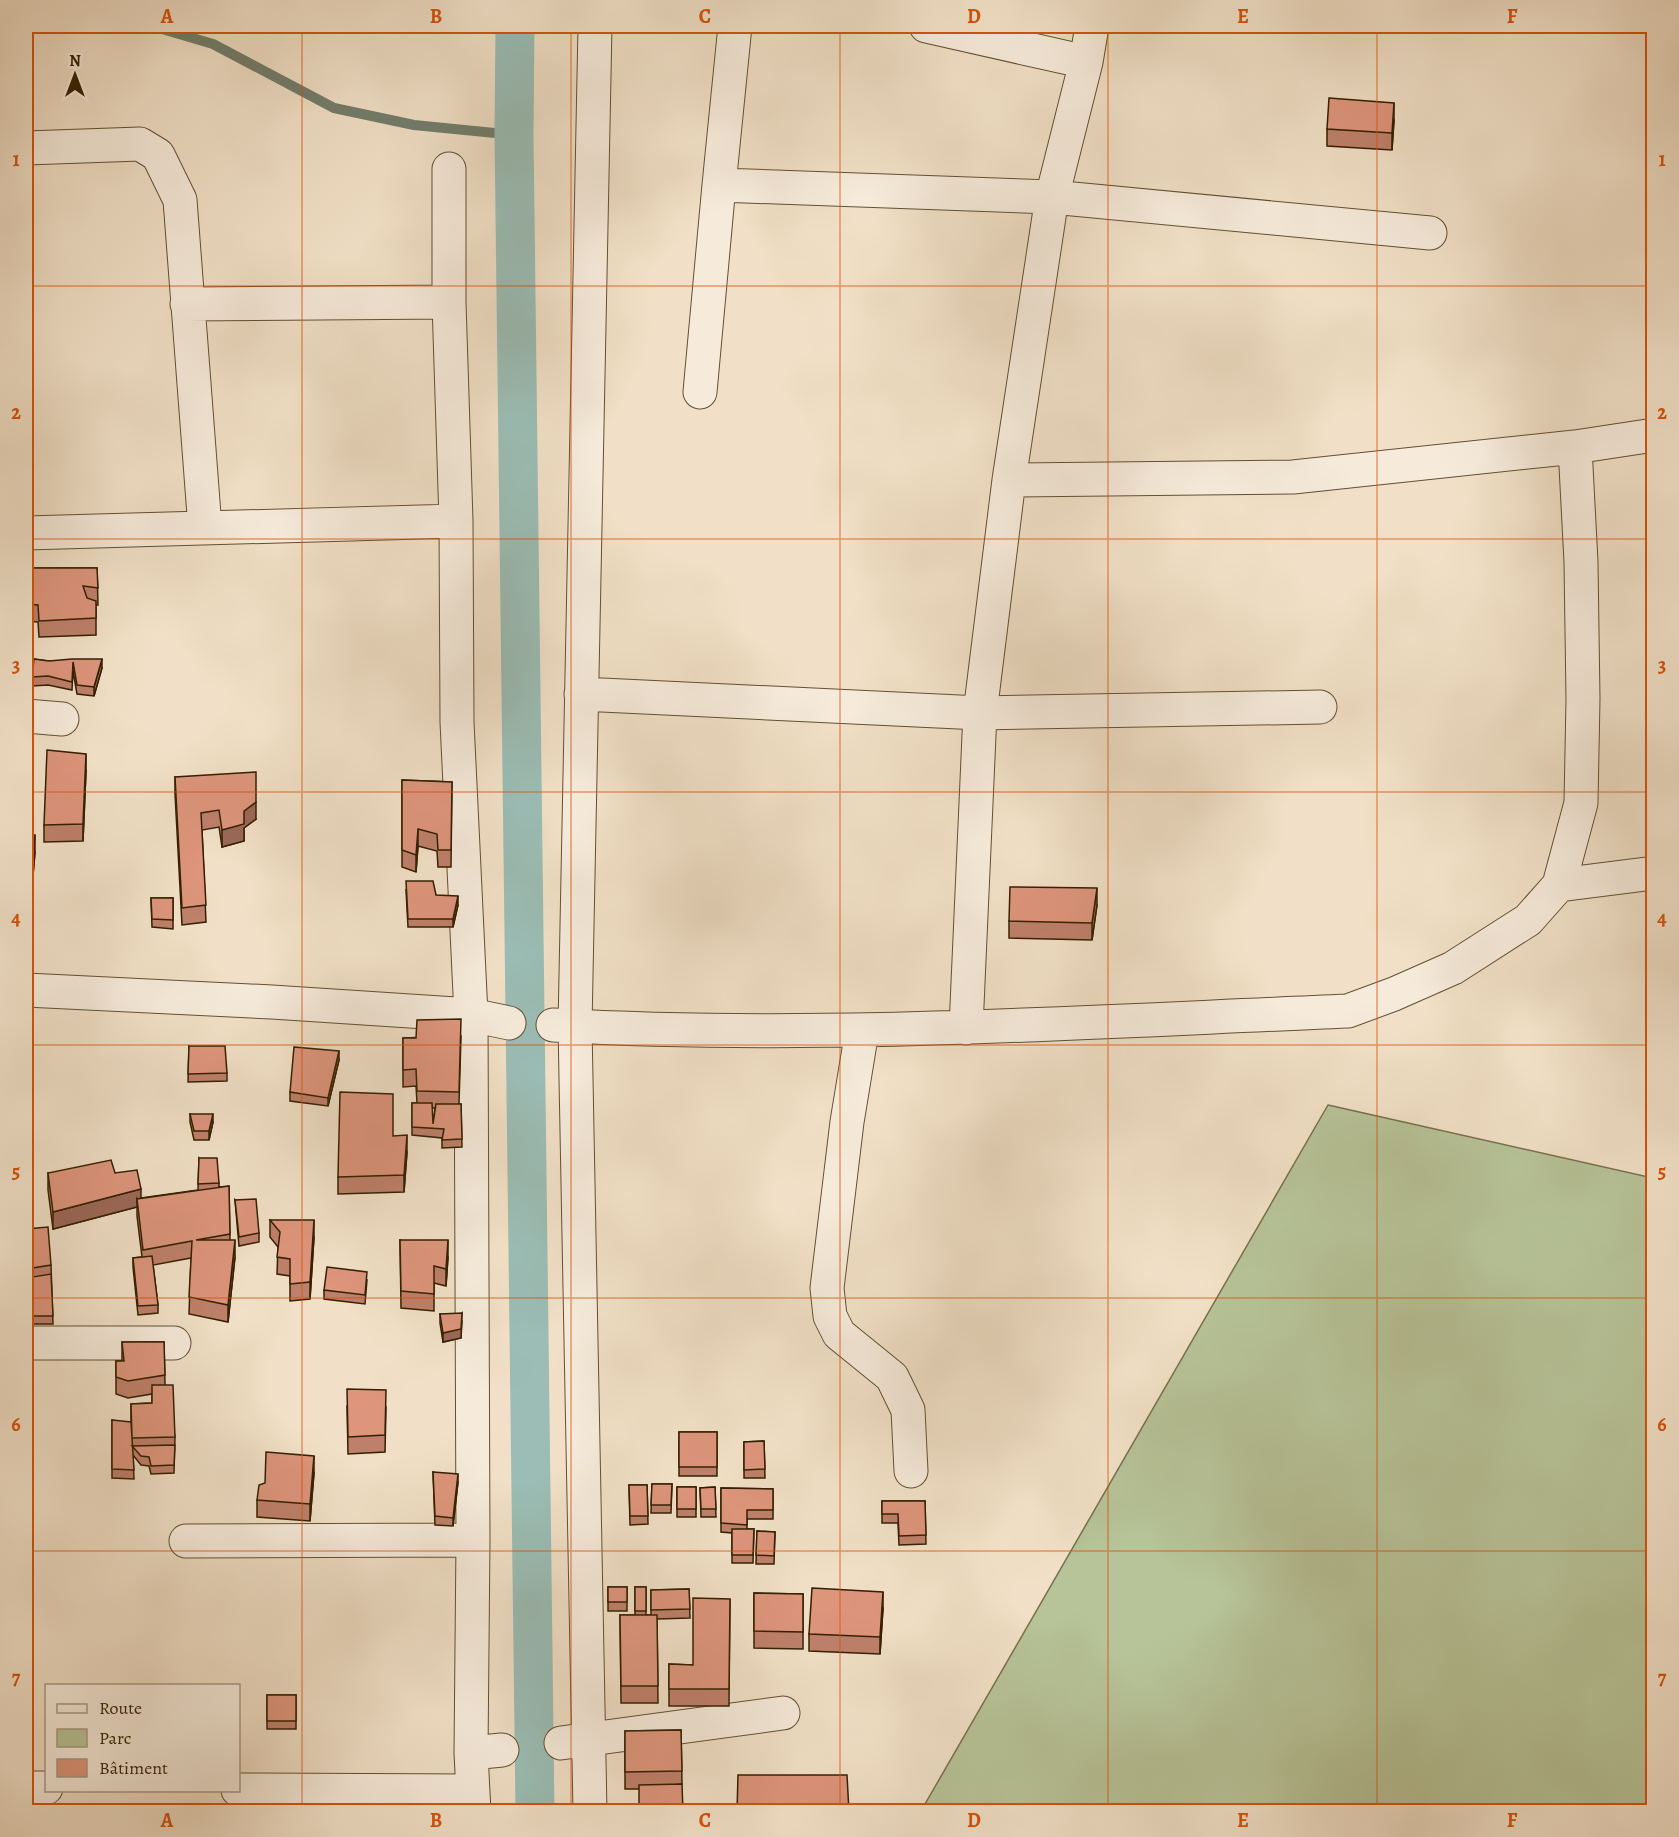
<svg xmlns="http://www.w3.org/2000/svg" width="1679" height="1837" font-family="Alegreya,serif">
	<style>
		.green { fill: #b7c398; stroke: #76714c; stroke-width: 1.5 }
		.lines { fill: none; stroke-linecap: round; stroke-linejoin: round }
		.stream { stroke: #727e6d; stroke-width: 10 }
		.canal { stroke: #9bbdb5; stroke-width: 39 }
		.minor-casing { stroke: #634f32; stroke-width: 35 }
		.minor { stroke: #f6ebdb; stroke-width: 33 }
		.wall { fill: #be806b; stroke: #341f00; stroke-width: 1.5; fill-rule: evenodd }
		.shaded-wall { fill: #9b6857; stroke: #341f00; stroke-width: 1.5 }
		.building { fill: #dd957c; stroke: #341f00; stroke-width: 1.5 }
		.grid { fill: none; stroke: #d6530b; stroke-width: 1.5; stroke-opacity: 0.55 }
		.neatline { fill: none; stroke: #d6530b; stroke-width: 2 }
		.grid-label { font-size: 20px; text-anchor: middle; font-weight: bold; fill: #d6530b }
	</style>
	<rect width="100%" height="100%" fill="#f1e0c7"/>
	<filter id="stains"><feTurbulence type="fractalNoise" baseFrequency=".00333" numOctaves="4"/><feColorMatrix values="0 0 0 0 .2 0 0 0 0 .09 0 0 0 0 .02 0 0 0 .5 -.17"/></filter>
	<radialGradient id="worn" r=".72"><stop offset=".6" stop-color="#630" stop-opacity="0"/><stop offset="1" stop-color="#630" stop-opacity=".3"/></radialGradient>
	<path class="green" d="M1328 1105 1653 1178V1811H921Z"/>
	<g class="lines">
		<path class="stream" d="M152 26 213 44 334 108 414 125 514 135"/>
		<path class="canal" d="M515 26 514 135 535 1812"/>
		<defs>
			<path id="minor" d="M926 26 1086 62
				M26 148 140 144 158 155 180 200 205 528
				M449 169V302L456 521 457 722 471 1015 473 1540 471 1753 474 1812
				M719 185 735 26
				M187 304 449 302
				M700 392 719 185 1052 197 1430 233
				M1009 480 1293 477 1575 447 1654 435
				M26 533 456 521
				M581 694 980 713 1320 707
				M26 716 62 719
				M1559 885 1654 873
				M26 990 272 1002 471 1015 509 1023
				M553 1025C818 1040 1083 1022 1348 1011L1394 994 1453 968 1528 920 1559 885 1581 803 1583 699 1581 562 1575 447
				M966 1028 980 713 1009 480 1052 197 1086 62 1092 26
				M862 1031 847 1122 827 1288 830 1316 839 1334 892 1377 908 1410 911 1471
				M26 1343H174
				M186 1541 473 1540
				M561 1743 783 1713
				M471 1753 502 1750
				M26 1788H46
				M238 1790 473 1791
				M590 1812 575 1026 595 26"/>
		</defs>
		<use href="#minor" class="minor-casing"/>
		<use href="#minor" class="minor"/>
	</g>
	<path class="wall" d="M1394 120 1392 150 1327 146V129Z
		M26 568H97L98 605H96V635L39 637 38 622 26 621Z
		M26 656 32 677 34 659 102 668 94 696 77 694 73 671 72 690 48 685 32 686 26 684Z
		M86 771 83 841 44 842V825Z
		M175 777 256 819 244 828V841L222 847 219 827 202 830 206 922 182 925 175 794Z
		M402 780 452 782 451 867H438L437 851 418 846 416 872 402 867Z
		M26 835 35 852 32 887H26Z
		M406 890 436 895 458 905 453 927H408Z
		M151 898H173V929L152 927Z
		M1097 905 1092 940 1009 938V921Z
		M26 1020 33 1078V1095H26Z
		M461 1036 459 1104H461L462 1147 442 1148V1138L412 1135V1103H417L416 1086 403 1087V1038ZM432 1108H435L433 1124Z
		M189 1046 227 1073V1081L188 1082Z
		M339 1060 328 1106 290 1101V1092Z
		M190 1114 213 1122 209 1140H194L190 1122Z
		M407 1152 404 1192 338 1194V1177Z
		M199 1158 219 1183V1187L229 1186 230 1240 235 1257 228 1322 189 1314 191 1258 153 1265 158 1305V1313L138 1315 133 1267V1258L142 1257 137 1216V1207L53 1229 48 1190V1173H115L141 1198 198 1190Z
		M235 1200 259 1233V1242L239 1246Z
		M270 1220 314 1237 310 1299 290 1301V1276L277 1274 278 1247 270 1237Z
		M26 1229 51 1265 53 1324H33L26 1286Z
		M400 1240 448 1257 446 1286 434 1283V1311L401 1308Z
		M367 1280 365 1304 324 1299V1290Z
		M440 1314 462 1321 461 1338 443 1342 440 1323Z
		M122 1342H164L165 1385 175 1437 174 1473 151 1474 149 1466 141 1465 133 1455 134 1479 112 1478V1420L131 1425V1404L152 1403V1394L128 1398 116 1394V1361H122Z
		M347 1406 386 1407 385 1452 348 1454Z
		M679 1432H717V1476H679Z
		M764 1441 765 1478H744V1442Z
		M433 1472 458 1482 453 1526 435 1525Z
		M314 1473 310 1521 257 1517V1500Z
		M652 1484H672L671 1513H651Z
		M629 1485H647L648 1524 630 1525Z
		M677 1487H696V1517H677Z
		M715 1487 716 1517H701L700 1488Z
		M721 1488 773 1489V1519H747V1529H754L753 1563H732V1533L721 1532Z
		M882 1501H925L926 1544 899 1545 898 1523H882Z
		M757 1531 775 1532 774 1564H756Z
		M608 1587H627V1611H608Z
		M635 1587H646V1615H651V1590L689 1589 690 1618 657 1619 658 1703H621L620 1615H635Z
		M754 1593 803 1594V1649L754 1648Z
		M730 1599 729 1706H669V1664L693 1665Z
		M883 1608 880 1654 809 1651V1634Z
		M267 1695H296V1729H267Z
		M681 1730 682 1784 639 1789H625V1731Z"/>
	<path class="shaded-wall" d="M1394 103V120L1392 150V133Z
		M102 659V668L94 696V687Z
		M86 754V771L83 841V824Z
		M256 802V819L244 828V841L222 847V830L244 811Z
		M418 829V846L416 872V855Z
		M35 835V852L32 887V870Z
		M1097 888V905L1092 940V923Z
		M458 896V905L453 927V919Z
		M339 1051V1060L328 1106V1098Z
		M213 1114V1122L209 1140V1131Z
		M407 1135V1152L404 1192V1175Z
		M141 1189V1206L137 1199V1207L53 1229V1212Z
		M314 1220V1237L310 1299V1282Z
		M235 1240V1257L228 1322V1305Z
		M448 1240V1257L446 1286V1269Z
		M462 1313 461 1338 443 1342V1333Z
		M314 1456V1473L310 1521V1504Z
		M458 1474V1482L453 1526V1518Z
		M883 1592V1608L880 1654V1637Z"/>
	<path class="building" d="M1329 98 1394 103 1392 133 1327 129Z
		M26 568H97L98 588 83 586 87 598 96 601V618L39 621 38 605 26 604Z
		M26 656 32 677 26 676Z
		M34 659 49 661 72 659H102L94 687 77 685 73 662 72 682 48 676 32 677Z
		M47 750 86 754 83 824 44 825Z
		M256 772V802L244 811V824L222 830 219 810 201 813 206 905 182 908 175 777Z
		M402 780 452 782 451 850H438L437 834 418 829 416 855 402 850Z
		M26 835H35L32 870H26Z
		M406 881H433L436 895 458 896 453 919H408Z
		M1010 887 1097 888 1092 923 1009 921Z
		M151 898H173V920L152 919Z
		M461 1019 459 1092 417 1091 416 1069 403 1070V1038H416L417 1020Z
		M26 1020H31L33 1078 26 1079Z
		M189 1046H225L227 1073 188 1074Z
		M294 1047 339 1051 328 1098 290 1092Z
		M340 1092 393 1094V1136L407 1135 404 1175 338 1177Z
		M412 1103H432L433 1124 436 1104H461L462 1139 442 1140 444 1129 412 1127Z
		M190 1114H213L209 1131H194Z
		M199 1158H217L219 1183 198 1184Z
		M111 1160 115 1173 137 1170 141 1189 53 1212 48 1173Z
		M229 1186 230 1234 196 1240H235L228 1305 189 1297 192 1241 143 1250 137 1199Z
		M256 1199 259 1233 239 1237 235 1200Z
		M270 1220H314L310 1282 290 1284V1259L277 1257 280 1232Z
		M48 1227 51 1265 26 1269V1229Z
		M400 1240H448L446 1269 434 1266V1294L401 1291Z
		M152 1256 158 1305 138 1306 133 1258Z
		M327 1267 367 1272 365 1295 324 1290Z
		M51 1274 53 1316H33L26 1278Z
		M462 1313 461 1329 443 1333 440 1314Z
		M122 1342H164L165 1375 128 1381 116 1377V1361H124Z
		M152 1385H173L175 1437 132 1438 131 1404 152 1403Z
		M347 1389 386 1390 385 1435 348 1437Z
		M112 1420 131 1422 134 1470 112 1469Z
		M679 1432H717V1467H679Z
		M764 1441 765 1469 744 1470V1442Z
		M175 1445 174 1465 151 1466 149 1457 141 1456 132 1446Z
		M266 1452 314 1456 310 1504 257 1500 259 1485 265 1483Z
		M433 1472 458 1474 453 1518 435 1516Z
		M652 1484H672L671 1505H651Z
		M629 1485H647L648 1516H630Z
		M677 1487H696V1509H677Z
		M715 1487 716 1509H701L700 1488Z
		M721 1488 773 1489V1510H747V1525L721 1523Z
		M882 1501H925L926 1535 899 1536 898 1514H882Z
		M732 1529H754L753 1555H732Z
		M757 1531 775 1532 774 1556 756 1555Z
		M608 1587H627V1602H608Z
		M635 1587H646V1611H635Z
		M812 1588 883 1592 880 1637 809 1634Z
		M689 1589 690 1609 651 1610V1590Z
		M754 1593 803 1594V1632L754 1631Z
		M693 1598 730 1599 729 1689H669V1664L693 1665Z
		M620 1615H657L658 1686H621Z
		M267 1695H296V1721H267Z
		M681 1730 682 1771 625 1772V1731Z
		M738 1775H847L849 1812H737Z
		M682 1784 683 1812H639V1785Z
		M202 1808 239 1809V1812H202Z"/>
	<path class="grid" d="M302 26V1812M571 26V1812M840 26V1812M1108 26V1812M1377 26V1812M26 286H1654M26 539H1654M26 792H1654M26 1045H1654M26 1298H1654M26 1551H1654"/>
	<rect width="1679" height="1837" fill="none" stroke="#f1e0c7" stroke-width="66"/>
	<rect x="45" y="1684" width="195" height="108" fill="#f6ebdb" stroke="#a89983" stroke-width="1.5"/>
	<rect x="57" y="1704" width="30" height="9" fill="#f6ebdb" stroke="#a89983" stroke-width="1.5"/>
	<text x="99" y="1714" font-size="18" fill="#341f00">Route</text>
	<rect x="57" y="1729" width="30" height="18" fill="#b7c398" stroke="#a89983" stroke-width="1.5"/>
	<text x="99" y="1744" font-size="18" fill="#341f00">Parc</text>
	<rect x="57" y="1759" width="30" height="18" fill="#dd957c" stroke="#a89983" stroke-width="1.5"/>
	<text x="99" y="1774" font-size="18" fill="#341f00">Bâtiment</text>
	<g transform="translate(75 75)" stroke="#f6ebdb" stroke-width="4.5" paint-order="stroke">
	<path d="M0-4.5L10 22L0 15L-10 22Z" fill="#341f00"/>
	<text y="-9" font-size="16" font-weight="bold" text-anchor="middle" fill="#341f00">N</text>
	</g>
	<rect x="33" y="33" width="1613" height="1771" class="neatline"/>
	<g class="grid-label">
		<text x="167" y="23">A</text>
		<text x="436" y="23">B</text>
		<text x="705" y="23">C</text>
		<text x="974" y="23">D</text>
		<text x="1243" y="23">E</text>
		<text x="1512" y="23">F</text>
		<text x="16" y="166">1</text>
		<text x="1662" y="166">1</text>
		<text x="16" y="419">2</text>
		<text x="1662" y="419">2</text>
		<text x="16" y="672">3</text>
		<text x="1662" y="672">3</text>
		<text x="16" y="925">4</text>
		<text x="1662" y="925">4</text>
		<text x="16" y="1178">5</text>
		<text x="1662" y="1178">5</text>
		<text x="16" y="1431">6</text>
		<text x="1662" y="1431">6</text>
		<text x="16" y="1684">7</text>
		<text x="1662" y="1684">7</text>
		<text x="167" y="1827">A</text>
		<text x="436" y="1827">B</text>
		<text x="705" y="1827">C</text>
		<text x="974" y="1827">D</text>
		<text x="1243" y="1827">E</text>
		<text x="1512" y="1827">F</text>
	</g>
	<rect width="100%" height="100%" filter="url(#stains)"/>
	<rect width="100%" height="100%" fill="url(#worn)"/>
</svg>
